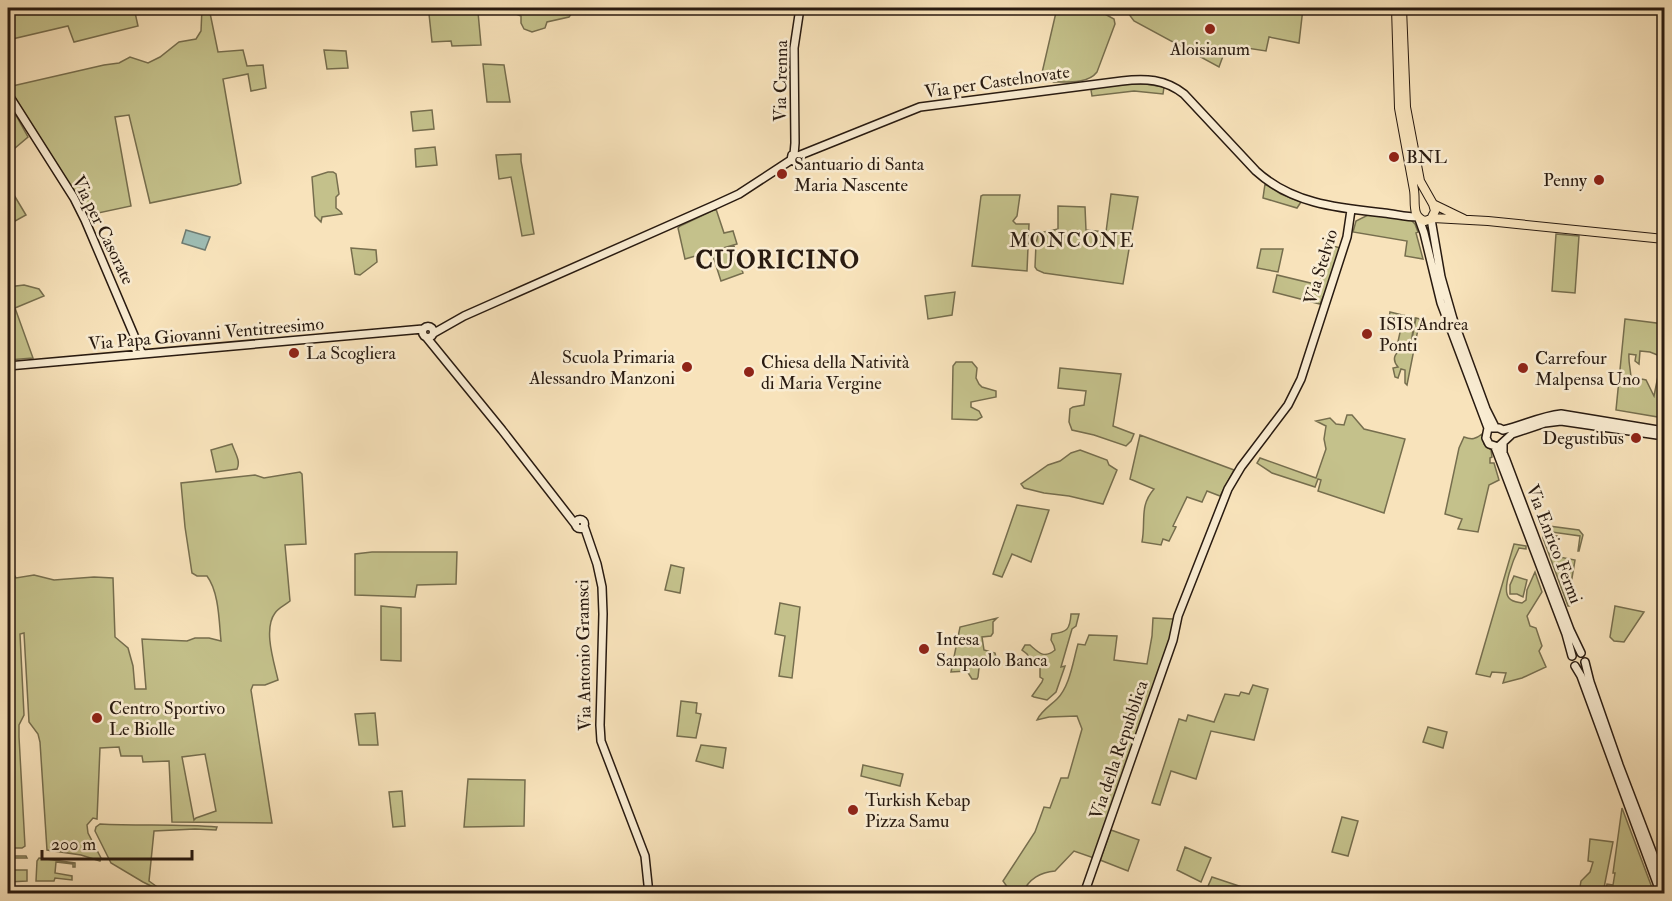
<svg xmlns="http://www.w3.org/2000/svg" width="1672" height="901" font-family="'IM FELL Double Pica',serif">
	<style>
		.green { fill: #c4c18b; stroke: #766e4e; stroke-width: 1.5; fill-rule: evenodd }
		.water { fill: #9ebdb4; stroke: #6f7c72; stroke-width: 1.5 }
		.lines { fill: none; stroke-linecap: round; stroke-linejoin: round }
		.secondary-casing { stroke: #281a10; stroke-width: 10 }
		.primary-casing { stroke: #281a10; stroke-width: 10 }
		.secondary { stroke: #faedd3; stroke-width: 7 }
		.primary { stroke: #f8e3bb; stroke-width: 8 }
		.poi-dot { fill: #8f2418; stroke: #faedd3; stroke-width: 2 }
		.labels { text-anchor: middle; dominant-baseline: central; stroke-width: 5; stroke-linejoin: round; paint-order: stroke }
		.poi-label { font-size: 18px; fill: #281a10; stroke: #faedd3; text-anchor: start }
		.street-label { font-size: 18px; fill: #281a10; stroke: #faedd3 }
		.neighbourhood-label { font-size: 20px; letter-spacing: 1.5px; fill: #281a10; stroke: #faedd3 }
		.district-label { font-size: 24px; font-weight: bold; letter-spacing: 1.5px; fill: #281a10; stroke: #faedd3 }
	</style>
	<rect width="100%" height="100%" fill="#f8e3bb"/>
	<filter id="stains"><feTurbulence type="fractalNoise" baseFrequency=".00333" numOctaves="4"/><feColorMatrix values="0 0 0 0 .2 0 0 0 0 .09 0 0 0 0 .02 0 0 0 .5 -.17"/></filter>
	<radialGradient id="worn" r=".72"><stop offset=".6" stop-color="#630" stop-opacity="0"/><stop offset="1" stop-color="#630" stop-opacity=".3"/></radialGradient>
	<path class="green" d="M8 8H134L138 26 74 42 68 26 8 40Z
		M202 8H209L218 52 243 50 247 66 263 65 266 88 251 91 248 74 223 79 241 183 237 185 150 203 129 115 115 117 131 206 89 215 8 87 104 65 119 63 130 57 148 63 160 57 179 42 196 39 201 31Z
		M424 8H473V12H478L481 45 452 46 451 41 432 42 429 14Z
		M517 8H575V13H572L569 17 547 22 545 28 532 32 524 29 521 23V16L516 14Z
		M1057 8H1094L1114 19 1115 24 1097 72C1088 84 1067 82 1053 82L1050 78 1041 77Z
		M1130 8H1303L1299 43 1269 37 1266 51 1227 45 1219 67 1134 21 1128 13Z
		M324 50 346 51 348 68 327 69Z
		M483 64 504 65 510 102H487Z
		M1130 84H1145L1164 87 1163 94 1134 91 1092 96 1091 90 1094 89V87Z
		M8 101 28 137 8 154Z
		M432 110 434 129 413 131 411 112Z
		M435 147 437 165 416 167 415 149Z
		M521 154V161L534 234 522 236 511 177 499 179 496 155Z
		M328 172H333L336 174 339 194 336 197V208L341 212 342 214 322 217 321 222 315 216 312 177Z
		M1265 184 1281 194 1301 202 1297 208 1263 198Z
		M8 185 26 215 8 225Z
		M1111 194 1138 197 1123 284 1044 273 1037 270 1035 267 1036 244 1038 234C1045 231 1051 231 1058 229V206L1085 207 1086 230 1106 232Z
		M983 195H1020L1017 216 1013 221 1016 224H1029L1027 271 972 266 981 196Z
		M716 209 724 233 733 231 737 244 685 259 678 228 680 226Z
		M1370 214 1409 218 1415 224 1418 232 1416 233 1423 259 1405 256 1407 241 1353 232 1356 221Z
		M1556 234 1579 236 1575 293 1552 291Z
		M1330 245 1340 248 1327 288 1320 304 1273 292 1277 275 1319 285Z
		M734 246 743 273 721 281 712 253Z
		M351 248 376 250 377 262 360 275 355 274Z
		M1261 249H1283L1278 272 1257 268Z
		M24 285 39 289 44 296 15 308 33 358 8 360V287Z
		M955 292 952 315 928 319 925 296Z
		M1390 312 1415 318 1410 349 1416 318 1420 319 1407 385 1405 383V370L1401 369 1398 378 1395 377 1393 368 1398 367C1391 359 1395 351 1405 349L1397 346 1401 328 1388 325Z
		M1625 319 1664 324V418L1616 410ZM1640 351 1650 352 1660 356 1659 362 1663 366V372L1658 376 1654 396 1646 380 1642 379 1639 384 1631 383C1632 373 1628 364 1629 354L1636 355 1635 361 1639 364Z
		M956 362H972L977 368 976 378 979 384 982 387 996 391V397L971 402V407L979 411 982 417 977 420 952 419 953 366Z
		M1060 368 1121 374 1113 426 1134 434 1131 441 1126 446 1094 435 1072 430 1069 422 1070 409 1073 407 1084 405 1086 391 1058 388Z
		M1347 415H1352L1364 429 1405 439 1384 513 1318 491 1321 480 1318 479 1315 487 1272 473 1257 463 1260 458 1316 478 1326 449 1324 439 1326 426 1316 421 1330 418 1336 424 1344 425Z
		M1482 434 1484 444 1491 450 1492 457 1490 458V463H1494L1499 480 1489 485 1478 532 1458 529 1462 519 1445 514 1459 448 1464 437C1472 440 1476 439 1482 434Z
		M1140 435 1234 470 1220 496 1207 491 1202 502 1187 497 1173 526 1176 527 1169 541 1163 539 1161 545 1142 542C1146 521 1139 506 1154 489L1130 479Z
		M232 444C235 453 241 461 237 469L216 472 211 450Z
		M1080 450 1107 460 1109 465 1117 470 1103 504 1069 496 1044 493 1024 488 1021 484 1048 465 1060 461 1071 453Z
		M300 472 302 474 306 544 285 545 290 601C285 605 278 608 275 613 263 629 274 662 278 680L265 685H253L251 690 272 823 172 822 169 761 143 762 142 756H121L119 747 100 748 97 819 93 818 87 825 88 833 101 858 100 861 81 855 47 850 40 742 38 734 29 722 24 633 20 634 24 715 19 725V737L25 846 22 848H8V546L11 570 16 578 34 575 54 580 94 577 113 578 115 637 128 648 133 666 135 689H146L142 639 187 641 195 638H209L221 641C219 621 219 592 207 576H197L192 573 185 527 181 483 255 475 264 478ZM205 754 216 811 196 818 194 820 182 757Z
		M1017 505 1049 510 1031 562 1012 554 1002 577 993 574Z
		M1545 523 1549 526 1579 530 1583 535 1579 551H1578L1580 536 1552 532V536H1557L1554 556 1575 560 1569 596 1573 597 1570 606H1568L1543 538Z
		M1514 544 1526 546V549L1519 548C1514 558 1501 589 1509 598 1512 602 1517 602 1522 603L1526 600 1527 590 1535 572 1542 592 1527 616 1530 626 1536 628 1542 646 1539 651 1546 667 1522 678 1503 683 1506 673 1492 672 1490 677 1476 674Z
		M372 552H457L456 584 417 585 415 597 355 595V554Z
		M671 565 684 568 680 593 665 590Z
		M1514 576 1527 580 1523 597 1517 594H1510V585Z
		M780 603 800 607 792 678 779 676 785 636 775 634Z
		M381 606 401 608V661L381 660Z
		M1615 606 1644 612 1624 642 1614 641 1610 637Z
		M1071 614H1079L1076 626 1072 629 1061 667 1065 666 1056 692 1047 700 1034 697 1032 696 1042 682 1043 679 1040 677V665L1037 661 1030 659 1027 654 1022 650 1025 645H1030C1039 653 1044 659 1055 650L1054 646 1051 640 1052 634C1067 632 1070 630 1071 614Z
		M997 618 993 622V633L991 636 982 637 984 650 995 653 996 657 992 662 983 661 979 668 978 677 977 679H972L967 671 951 672 960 627Z
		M1153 618 1173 619 1175 623 1094 858 1074 851 1055 871C1041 872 1028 879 1023 893H1009L1008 888 1003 881 1035 832 1044 807 1050 808 1061 778H1068L1082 729 1077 716 1049 717 1037 720C1042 710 1050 706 1057 699 1070 686 1073 661 1078 644L1085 645 1089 635 1117 636 1114 660 1147 664 1152 636Z
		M1253 685 1268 689 1254 740 1211 731 1196 779 1171 771 1160 805 1152 803 1179 719 1186 721 1188 715 1214 722 1225 694 1239 696 1241 692 1249 694Z
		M681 701 697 703 696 713 701 714 696 738 677 736Z
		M375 713 378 745H359L355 714Z
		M1428 727 1447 732 1443 748 1423 742Z
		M701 745 726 748 723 768 696 761Z
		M863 765 903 774 900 786 861 776Z
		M468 779 525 780 524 826 464 827Z
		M402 791 405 826 393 827 389 792Z
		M1622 808 1654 893H1605L1607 884 1613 885 1615 873H1613Z
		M1342 817 1358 821 1348 856 1332 852Z
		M100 824C139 826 178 824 217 827L216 830 195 829 154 831 149 881 167 894 143 882 111 863 95 831 96 827Z
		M1111 830 1139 840 1128 871 1100 860Z
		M1590 839 1613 842 1603 893H1579L1581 881 1590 872 1593 862 1588 861Z
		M1185 847 1211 858 1201 882 1177 870Z
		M8 856H26L27 858H10V870H27V881L8 882Z
		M39 858 75 863V867H73V864L56 862 55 873 72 876V880L55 878 54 881H36L37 861Z
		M1212 877 1245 888 1243 893H1205Z"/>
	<path class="water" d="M186 230 210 237 205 250 182 243Z"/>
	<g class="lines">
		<defs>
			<path id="secondary" d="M8 94 74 198 85 220 142 354
				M794 155 795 143 794 48 800 8
				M798 156 796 162 791 160 792 155 798 156 920 107 1122 81C1145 78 1165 79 1184 94L1256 171C1292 204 1338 208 1384 213 1395 214 1406 217 1417 217
				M1419 219 1424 233 1441 303 1488 428 1486 438 1489 444 1498 447 1512 434 1545 423 1561 421 1664 436
				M1431 219 1441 277 1453 319 1486 409 1495 427
				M422.5 332a5.5 5.5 0 1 1 11 0a5.5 5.5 0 1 1-11 0Z
				M434 333 464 316 715 205 739 194 791 160
				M427 338 502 430 575 524
				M8 366 423 329
				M1492 428H1499L1503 430C1522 426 1541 416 1561 414L1664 431
				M1503 444V453L1506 460 1570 630 1581 653
				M1495 447 1566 634 1572 656
				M575.5 524a4.5 4.5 0 1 1 9 0a4.5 4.5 0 1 1-9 0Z
				M584 526 597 564 602 587 603 614 600 725 601 741 645 856 649 894
				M1585 662 1590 682 1619 765 1664 883
				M1575 666 1581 676 1661 894
				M1084 894 1173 640 1178 616 1228 489 1241 467 1288 405 1301 379 1347 237 1351 210"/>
			<path id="primary" d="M1396 8 1399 108 1414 190C1416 202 1411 217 1425 221L1431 219 1435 211 1433 204
				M1402 8 1406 107 1420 181 1433 204 1464 219
				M1433 218 1488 221 1664 239"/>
		</defs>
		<use href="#secondary" class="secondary-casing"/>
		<use href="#primary" class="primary-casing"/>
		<use href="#secondary" class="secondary"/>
		<use href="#primary" class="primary"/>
	</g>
	<g class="poi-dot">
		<circle cx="1210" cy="29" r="6"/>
		<circle cx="1394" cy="157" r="6"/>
		<circle cx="782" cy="174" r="6"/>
		<circle cx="1599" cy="180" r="6"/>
		<circle cx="1367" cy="334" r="6"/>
		<circle cx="294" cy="353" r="6"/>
		<circle cx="687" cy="367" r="6"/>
		<circle cx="1523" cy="368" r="6"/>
		<circle cx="749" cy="372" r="6"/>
		<circle cx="1636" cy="438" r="6"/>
		<circle cx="924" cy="649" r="6"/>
		<circle cx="97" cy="718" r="6"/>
		<circle cx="853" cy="810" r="6"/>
	</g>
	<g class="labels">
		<g class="poi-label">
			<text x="1210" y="49" text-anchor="middle">Aloisianum</text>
			<text x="1406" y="157">BNL</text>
			<text x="794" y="164">Santuario di Santa<tspan x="794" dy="21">Maria Nascente</tspan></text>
			<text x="1587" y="180" text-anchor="end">Penny</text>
			<text x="1379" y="324">ISIS Andrea<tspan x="1379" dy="21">Ponti</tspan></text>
			<text x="306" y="353">La Scogliera</text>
			<text x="675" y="357" text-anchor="end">Scuola Primaria<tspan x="675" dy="21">Alessandro Manzoni</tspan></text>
			<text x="1535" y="358">Carrefour<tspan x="1535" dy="21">Malpensa Uno</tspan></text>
			<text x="761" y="362">Chiesa della Natività<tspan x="761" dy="21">di Maria Vergine</tspan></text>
			<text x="1624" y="438" text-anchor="end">Degustibus</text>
			<text x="936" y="639">Intesa<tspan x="936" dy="21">Sanpaolo Banca</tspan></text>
			<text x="109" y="708">Centro Sportivo<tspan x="109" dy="21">Le Biolle</tspan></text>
			<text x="865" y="800">Turkish Kebap<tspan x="865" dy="21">Pizza Samu</tspan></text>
		</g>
		<g class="street-label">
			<text transform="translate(781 81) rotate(-89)">Via Crenna</text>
			<text transform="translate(997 82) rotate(-8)">Via per Castelnovate</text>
			<text transform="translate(103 230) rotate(64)">Via per Casorate</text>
			<text transform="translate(1321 267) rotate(-73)">Via Stelvio</text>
			<text transform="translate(206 334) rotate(-5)">Via Papa Giovanni Ventitreesimo</text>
			<text transform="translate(1554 544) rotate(69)">Via Enrico Fermi</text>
			<text transform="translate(584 655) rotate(-91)">Via Antonio Gramsci</text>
			<text transform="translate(1119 750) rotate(-71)">Via della Repubblica</text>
		</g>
		<g class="neighbourhood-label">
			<text x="1072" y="240">MONCONE</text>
		</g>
		<g class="district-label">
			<text x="778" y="260">CUORICINO</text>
		</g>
	</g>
	<rect width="1672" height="901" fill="none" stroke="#f8e3bb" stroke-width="30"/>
	<rect x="9" y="9" width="1654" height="883" fill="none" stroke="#281a10" stroke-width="3"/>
	<rect x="15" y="15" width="1642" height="871" fill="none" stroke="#281a10" stroke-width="1.5"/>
	<path d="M42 850v9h150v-9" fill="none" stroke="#281a10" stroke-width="3"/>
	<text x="51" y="850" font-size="18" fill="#281a10" stroke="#faedd3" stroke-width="4.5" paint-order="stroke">200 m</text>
	<rect width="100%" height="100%" filter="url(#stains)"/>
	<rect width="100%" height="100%" fill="url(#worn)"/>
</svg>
